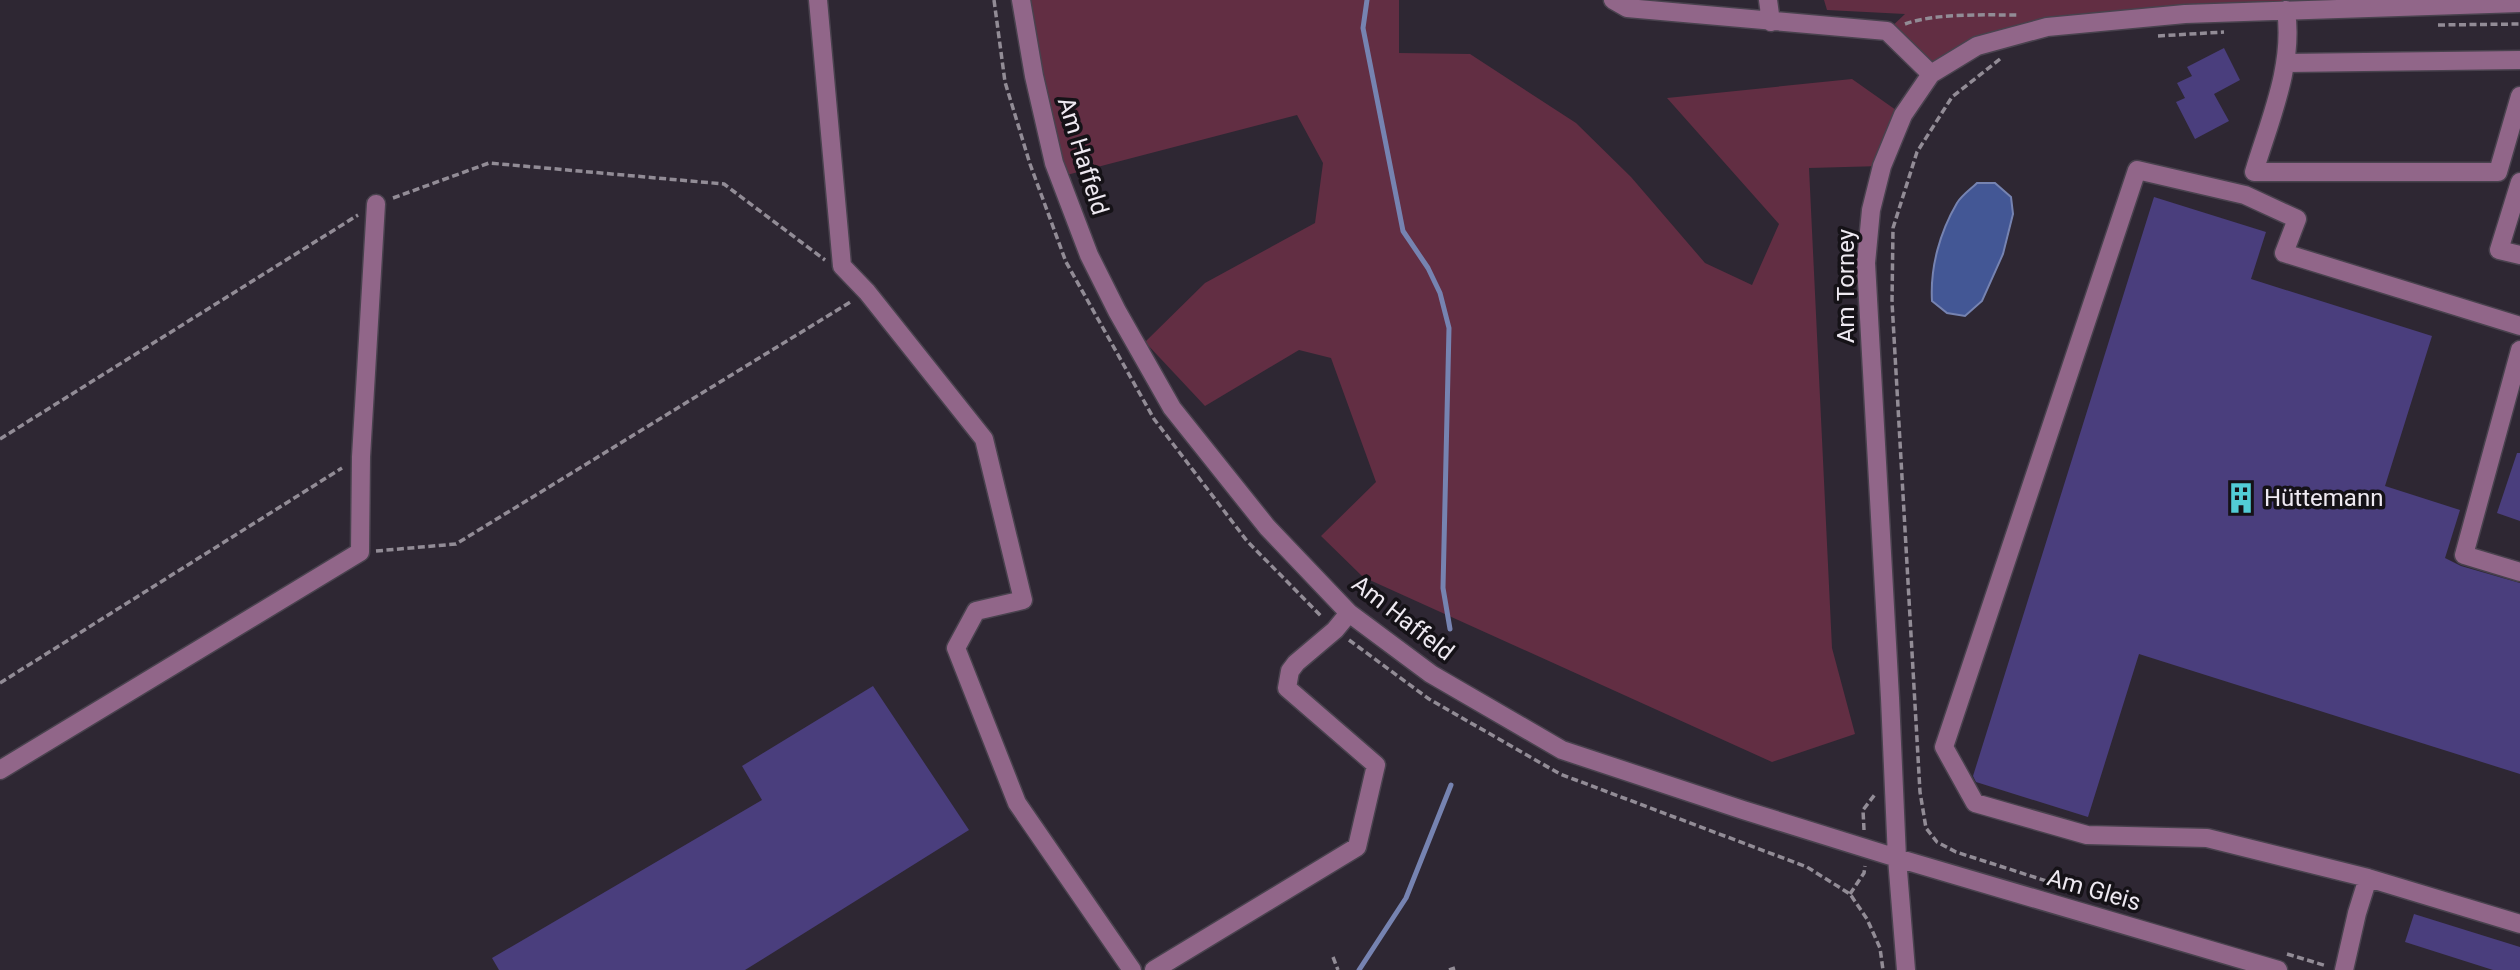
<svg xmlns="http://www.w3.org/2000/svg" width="2520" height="970" font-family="Roboto,sans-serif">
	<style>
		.green { fill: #622e43 }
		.water { fill: #435795; stroke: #7683b1; stroke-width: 2 }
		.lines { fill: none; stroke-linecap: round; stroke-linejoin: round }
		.stream { stroke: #7683b1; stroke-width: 5 }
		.building { fill: #4a3e7d }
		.minor-casing { stroke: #49424e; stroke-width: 21 }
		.path { stroke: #928c96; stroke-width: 3.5; stroke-dasharray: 7 3.5; stroke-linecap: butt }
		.minor { stroke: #916689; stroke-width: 18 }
		.labels { text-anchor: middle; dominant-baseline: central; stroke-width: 7; stroke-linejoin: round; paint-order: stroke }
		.street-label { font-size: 24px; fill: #eee9f1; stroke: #151217 }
		.poi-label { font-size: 24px; fill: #eee9f1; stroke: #151217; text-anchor: start }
	</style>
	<rect width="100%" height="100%" fill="#2e2733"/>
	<path class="green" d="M1021 0H1399V53L1470 54 1576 123 1631 177 1705 263 1752 285 1779 224 1667 98 1852 79 1903 115 1882 166 1809 168 1832 648 1855 734 1772 762 1363 577 1321 536 1376 482 1331 358 1299 350 1205 406 1145 342 1205 283 1315 223 1323 163 1297 115 1059 177Z
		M1824 0H2520L2047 27 1931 74 1887 31 1905 14 1827 10Z"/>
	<path class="water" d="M1977 183H1995L2011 197 2013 214 2003 254 1982 301 1965 316 1947 313 1932 301C1930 267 1940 232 1957 203 1962 195 1971 189 1977 183Z"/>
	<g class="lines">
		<path class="stream" d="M1367 0 1363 28 1403 231 1428 268 1440 293 1449 328 1443 588 1450 629
			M1359 970 1406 898 1451 785"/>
	</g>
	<path class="building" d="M2224 48 2240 80 2214 94 2229 121 2195 139 2176 102 2185 98 2177 83 2192 76 2187 67Z
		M2154 197 2266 232 2251 279 2432 336 2385 486 2460 510 2445 558 2461 566 2520 583V774L2139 654 2088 817 1976 782 1973 776Z
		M2517 453H2520V521L2497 513Z
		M873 686 969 830 745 970H499L492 958 762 800 742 766Z
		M2414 914 2520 947V970H2493L2405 942Z"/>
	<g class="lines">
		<defs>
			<path id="minor" d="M818 0 842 266 867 292 984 439 1023 600 976 611 956 648 1017 803 1132 970
				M1021 0 1034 76 1054 163 1089 255 1117 311 1172 408 1267 527 1349 613 1431 674 1562 750 1743 810 1897 858 2278 970
				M1613 0 1627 8 1887 31 1931 74
				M1768 0 1771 22
				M2286 10C2294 66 2270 119 2254 172H2498L2520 96
				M2287 63 2520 60
				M2520 182 2499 250 2520 255
				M2520 350 2464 555 2520 572
				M0 770 360 552 361 457 376 204
				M2368 878 2207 838 2087 835 1975 803 1944 747 2137 170 2245 195 2297 219 2284 253 2520 326
				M1154 970 1357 847 1376 765 1287 688 1290 671 1296 663 1335 630 1349 613
				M1906 970 1897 858 1890 698 1866 263 1871 210 1882 166 1903 115 1931 74 1977 46 2047 27 2185 14 2520 3
				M2344 970 2357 913 2368 878 2520 924"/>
		</defs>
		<use href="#minor" class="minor-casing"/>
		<path class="path" d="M994 0 1005 82 1030 164 1066 262 1154 419 1247 541 1322 617
			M1905 24C1935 13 1987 15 2019 15
			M2438 25 2520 24
			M2158 36 2224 32
			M2000 59 1952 97 1917 152 1893 228 1892 302 1920 792 1926 828 1937 842 1956 852 2062 886
			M393 198 489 163 724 184 825 260
			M0 439 358 215
			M376 551 456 544 852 301
			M1349 640 1429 699 1560 774 1807 867 1850 894 1867 919 1880 948 1883 970
			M0 683 342 468
			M1864 830 1863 810 1876 793
			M1850 894 1864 873 1865 866
			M2287 954 2327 966
			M1333 957 1338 970
			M1449 970 1455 968"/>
		<use href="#minor" class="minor"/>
	</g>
	<defs>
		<symbol id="building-bare" viewBox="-9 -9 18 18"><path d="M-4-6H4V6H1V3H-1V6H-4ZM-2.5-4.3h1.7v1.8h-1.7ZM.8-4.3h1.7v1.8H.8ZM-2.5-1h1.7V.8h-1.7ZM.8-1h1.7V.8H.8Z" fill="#52ccd6" stroke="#151217" stroke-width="2.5" paint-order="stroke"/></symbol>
	</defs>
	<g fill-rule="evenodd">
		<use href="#building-bare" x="2219" y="476" width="44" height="44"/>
	</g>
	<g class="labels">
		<g class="street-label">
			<text transform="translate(1083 156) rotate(73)">Am Haffeld</text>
			<text transform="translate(1846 286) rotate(-90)">Am Torney</text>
			<text transform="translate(1403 618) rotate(38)">Am Haffeld</text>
			<text transform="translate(2094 890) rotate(16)">Am Gleis</text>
		</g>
		<g class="poi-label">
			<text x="2264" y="498">Hüttemann</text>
		</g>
	</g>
</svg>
